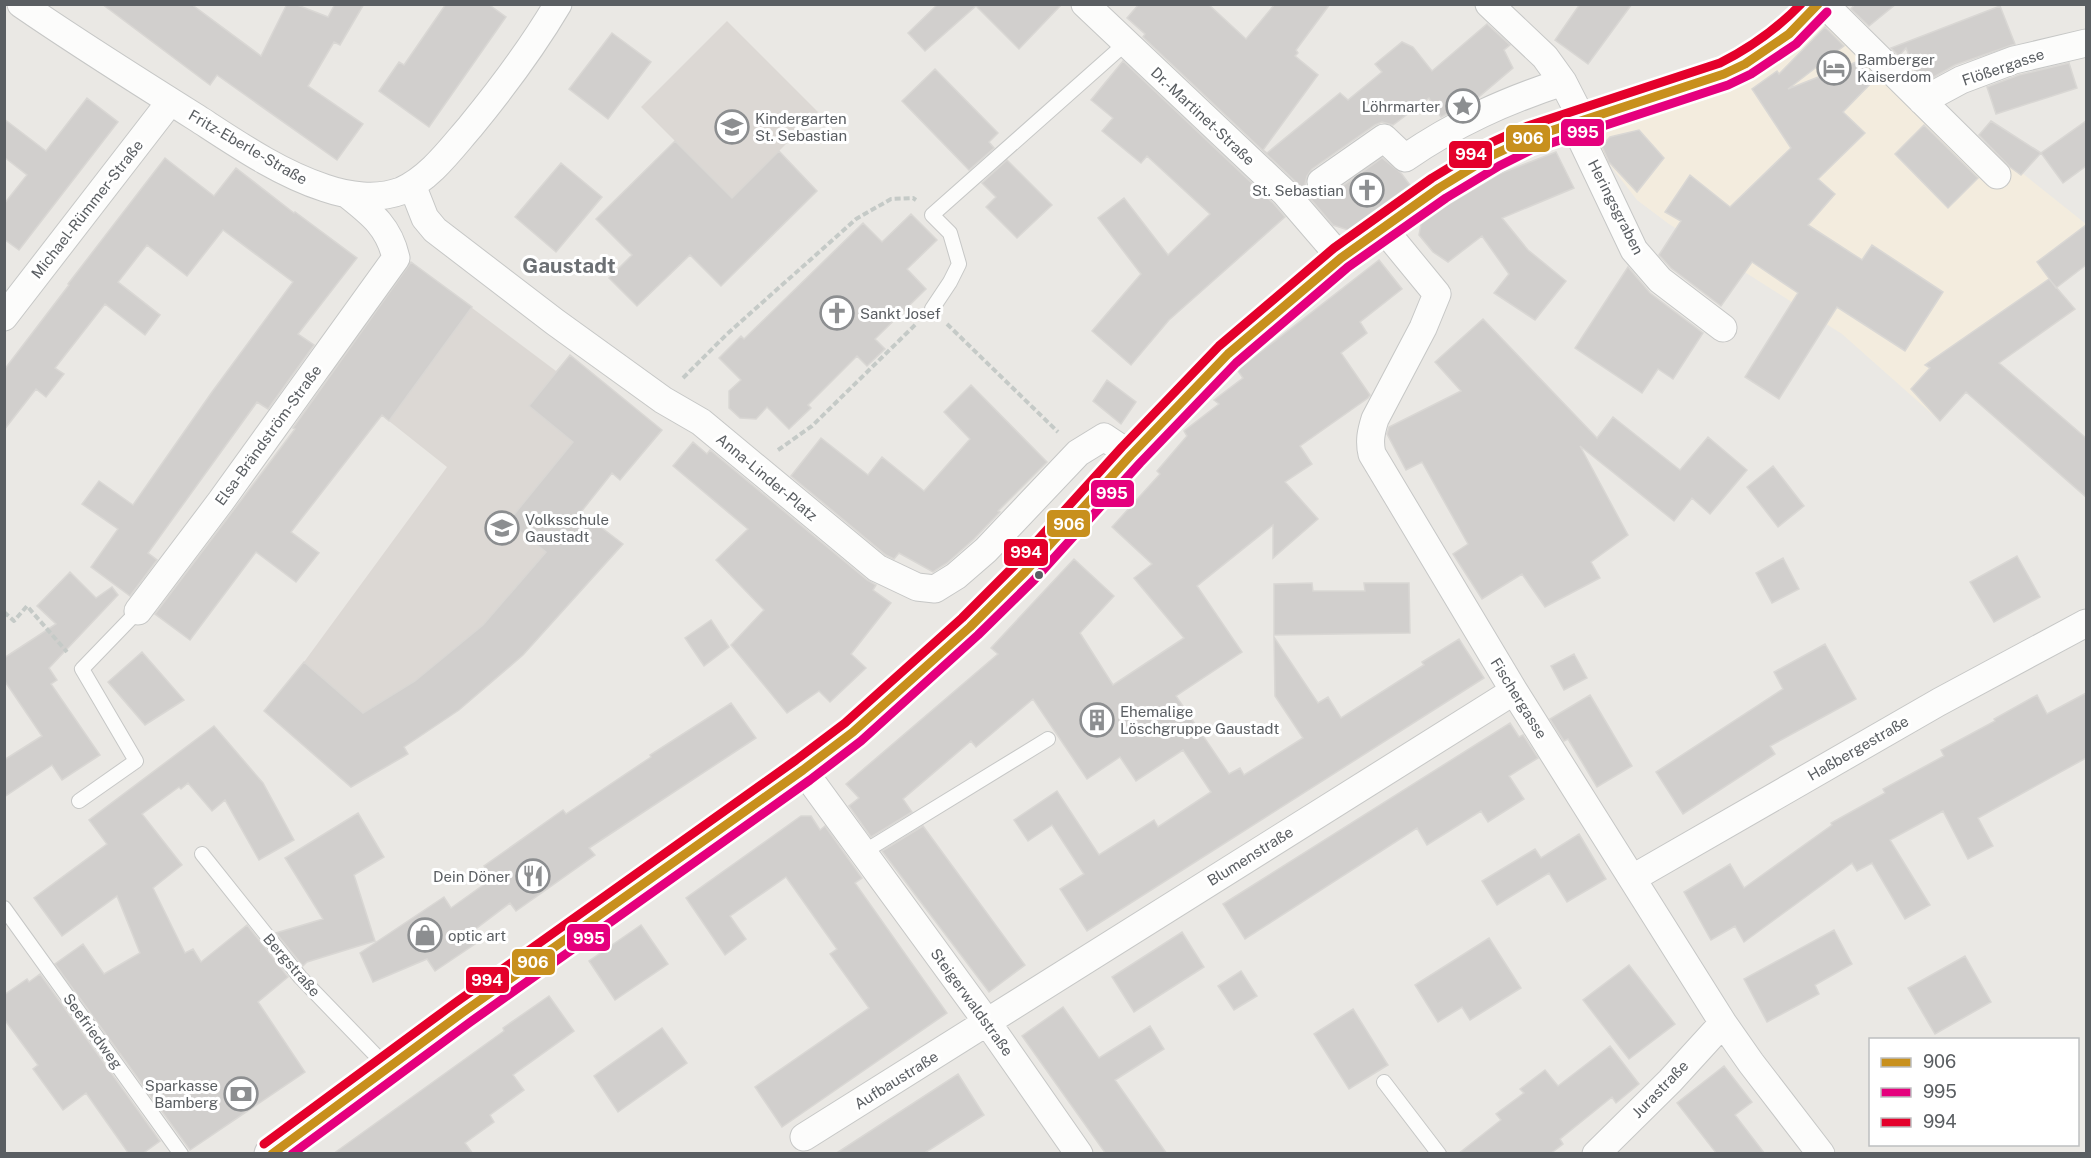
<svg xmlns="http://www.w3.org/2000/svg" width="2091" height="1158" font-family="'Public Sans',sans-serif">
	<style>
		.commercial { fill: #f3ecde }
		.education { fill: #dcd8d4 }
		.building { fill: #d1cfcd; stroke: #d9d7d4; stroke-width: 1.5 }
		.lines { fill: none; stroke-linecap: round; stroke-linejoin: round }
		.lane-casing { stroke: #c6c7c6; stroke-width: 16 }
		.street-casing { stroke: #c6c7c6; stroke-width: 29 }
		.secondary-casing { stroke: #c6c6c6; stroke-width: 35 }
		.path { stroke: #c5cac7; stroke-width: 4; stroke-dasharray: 6 3; stroke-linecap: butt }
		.lane { stroke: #fcfcfb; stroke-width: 14 }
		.street { stroke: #fcfcfb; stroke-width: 27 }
		.secondary { stroke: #fcfcfb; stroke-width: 33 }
		.bus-1-casing { stroke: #fff; stroke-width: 14 }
		.bus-2-casing { stroke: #fff; stroke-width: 14 }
		.bus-3-casing { stroke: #fff; stroke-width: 14 }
		.bus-1 { stroke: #c8901d; stroke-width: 9 }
		.bus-2 { stroke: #e5007d; stroke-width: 9 }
		.bus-3 { stroke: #e4002b; stroke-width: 9 }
		.bus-dot { fill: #5a5e62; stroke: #fff; stroke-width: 2 }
		.labels { text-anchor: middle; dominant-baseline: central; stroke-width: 6; stroke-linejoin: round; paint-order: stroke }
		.poi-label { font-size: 15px; fill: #5a5e62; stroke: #fff; text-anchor: start }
		.street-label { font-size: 15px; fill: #5a5e62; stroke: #fff }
		.district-label { font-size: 21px; font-weight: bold; fill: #6c7074; stroke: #fff }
		.line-badge { stroke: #fff; stroke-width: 2 }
		.badge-label { font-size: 16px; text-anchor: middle; font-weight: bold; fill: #fff }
	</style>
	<rect width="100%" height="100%" fill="#eae8e4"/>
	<path class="commercial" d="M1824 15 2086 224V265L2056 288 2075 310 1979 377 1940 421 1842 334 1669 224 1637 200 1589 138 1726 87Z"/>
	<path class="education" d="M727 21 818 112 688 242 659 213 624 247 596 219 675 141 641 107Z
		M411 262 556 371 570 355 662 430 620 480 612 473 581 512 623 544 523 655 459 710 404 747 408 754 363 780 358 772 343 780 264 711 304 662 447 467 389 421 327 375Z"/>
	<path class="building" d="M102 4H191L261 56 287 4H295L328 17 335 4H364L340 45 334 42 308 86 363 124 337 160 217 75 210 85Z
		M446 4H488L506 17 429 127 379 91 399 62 404 65Z
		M938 4H1062L1019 49 976 6 925 51 908 33Z
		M1139 4H1208L1246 39 1275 4H1330L1296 50 1298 53 1295 56 1318 75 1263 150 1267 153 1340 93 1348 100 1382 72 1375 64 1402 42 1413 47 1432 71 1487 24 1510 45 1504 50 1513 68 1475 100 1441 117 1429 98 1393 125 1382 122 1375 125 1312 169 1307 176 1305 184 1308 191 1315 196 1322 198 1330 195 1382 158 1401 173 1410 185 1348 230 1333 225 1296 182 1143 37 1145 34 1127 18Z
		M1580 4H1632L1588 64 1555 40Z
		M1855 4H1896L1869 26 1851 9Z
		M2000 6 2015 44 1955 65 1925 82 1916 73 1906 48 1899 56 1891 48Z
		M1825 27 1844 46 1788 89 1859 61 1876 78 1843 112 1865 133 1818 179 1835 194 1808 225 1862 260 1872 245 1943 292 1905 351 1837 307 1779 399 1745 377 1798 293 1752 262 1721 306 1671 268 1659 255 1681 221 1665 212 1690 175 1730 207 1791 148 1752 89 1777 71 1779 74Z
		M612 33 651 62 608 119 569 89Z
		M1123 61 1274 204 1285 217 1169 320 1131 365 1092 331 1141 274 1098 218 1124 198 1168 255 1210 214 1147 156 1141 163 1102 131 1113 118 1091 100Z
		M2069 63 2077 88 1996 114 1987 87 2019 75Z
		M935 69 998 133 989 142 994 148 969 170 902 101Z
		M87 98 118 122 19 250 4 239V204L27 175 4 157V119L46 151Z
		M1991 121 2041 153 2021 175 2010 167 1979 135Z
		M2086 121V166L2063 183 2041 153Z
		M1924 125 1978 178 1948 208 1895 154Z
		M1639 130 1664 158 1637 192 1609 162 1602 146 1610 137Z
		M675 141 732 198 779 151 817 191 721 286 690 255 637 306 609 278 632 255 596 219Z
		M1556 152 1574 188 1502 218 1528 250 1566 281 1535 320 1494 293 1509 274 1482 236 1448 262 1433 252 1419 235 1421 224 1449 204 1499 174Z
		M165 158 214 196 236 168 294 213 295 212 357 258 298 334 314 345 268 409 257 402 148 553 157 560 130 596 91 567 118 529 82 504 99 481 133 505 212 392 293 282 223 230 187 276 147 245 118 282 160 315 145 335 105 304 55 368 64 374 46 397 36 389 4 430V370L69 285 68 284Z
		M1007 160 1052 205 1017 238 986 207 996 197 982 183Z
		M561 163 602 197 556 252 515 217Z
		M911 214 937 240 907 269 926 289 875 339 885 349 867 366 857 356 808 405 811 408 789 429 767 407 756 419 740 418 729 408V391L741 380 719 358 741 336 744 339 863 223 882 242Z
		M2086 225V265L2056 288 2037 262Z
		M1379 260 1402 289 1360 322 1367 333 1341 353 1370 395 1368 398 1300 446 1312 464 1285 482 1318 519 1273 558V525L1197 586 1242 652 1176 696 1229 774 1240 768 1244 775 1303 738 1275 696 1274 637 1318 703 1328 697 1341 718 1424 665 1422 662 1459 639 1484 678 1087 931 1060 889 1084 874 1052 825 1028 841 1014 820 1057 791 1099 855 1154 820 1158 827 1211 792 1183 750 1136 781 1120 757 1087 779 1033 699 976 747 971 741 903 799 912 812 871 837 849 806 859 798 846 784 998 654 991 648 1074 559 1114 596 1080 633 1113 685 1184 638 1134 578 1152 564 1112 527 1160 474 1157 471 1187 436 1184 431 1219 404 1214 400 1243 378 1238 371 1240 368Z
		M411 262 472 307 389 421 382 415 291 532 319 553 296 582 256 552 190 640 155 614 295 429 293 428Z
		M1628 267 1650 293 1703 333 1673 379 1658 369 1642 393 1575 348Z
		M2049 279 2075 309 1999 363 2086 438V497L1966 392 1940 421 1911 389 1930 368 1925 365Z
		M1483 319 1597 438 1613 417 1680 470 1708 437 1747 470 1710 514 1692 498 1674 521 1580 446 1628 535 1591 562 1600 578 1545 607 1522 574 1482 599 1453 554 1468 544 1422 462 1406 470 1387 434 1389 427 1461 391 1435 362Z
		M570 355 662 430 620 480 612 473 581 512 623 544 523 655 459 710 404 747 408 754 351 787 264 711 304 662 363 713 415 681 483 625 546 552 508 522 573 442 529 406Z
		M1107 380 1136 402 1121 424 1093 401Z
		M971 385 1047 462 998 511 1000 512 974 539 947 563 933 572 899 553 894 559 886 555 791 476 821 438 868 475 882 457 924 491 970 439 944 412Z
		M693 442 707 454 710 450 867 580 876 585 873 590 891 603 851 654 866 668 830 702 819 691 787 713 731 645 764 610 716 560 748 529 673 466Z
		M1773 466 1804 506 1778 527 1747 487Z
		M2017 556 2040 597 1994 622 1970 582Z
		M1783 558 1799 589 1772 603 1756 573Z
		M70 572 96 598 112 587 118 595 49 668 57 680 51 684 100 755 62 780 52 765 4 797V760L42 736 4 680V658L56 624 37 606Z
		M1312 583 1313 591H1365L1364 583H1409L1410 633 1274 635V584Z
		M711 620 729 647 704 666 685 638Z
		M1825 644 1856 699 1770 746 1775 754 1683 814 1656 772 1783 689 1774 672Z
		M142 652 184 700 145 725 108 682Z
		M1574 654 1587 678 1564 690 1551 666Z
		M2086 693V758L1978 818 1993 846 1968 859 1943 811 1890 840 1930 905 1905 919 1872 863 1857 871 1852 863 1744 942 1735 926 1711 940 1684 892 1730 864 1744 888 1832 825 1831 823 1885 793 1883 789 1944 756 1941 750 1995 721 1994 719 2037 695 2047 714Z
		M1590 695 1632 766 1597 787 1568 739 1564 741 1550 719Z
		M731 703 756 738 589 848 595 855 516 911 510 903 469 934 475 944 435 971 427 959 373 982 360 953 444 897 451 908 493 878 484 866 563 810 566 814 651 757 650 755Z
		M1510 723 1519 737 1523 735 1538 758 1509 776 1524 799 1488 822 1481 811 1427 845 1417 828 1245 939 1223 904Z
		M214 726 263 783 294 840 259 860 225 800 212 811 188 783 181 789 179 787 142 814 182 865 153 888 185 953 193 949 201 962 247 925 288 977 258 1002 305 1072 190 1150 55 964 83 944 104 974 140 953 117 896 62 936 34 898 107 844 89 820Z
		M358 813 384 857 354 875 375 941 307 962 303 966 276 933 323 919 285 858Z
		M801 816H811L820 830 825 826 862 878 855 883 947 1013 782 1127 755 1087 869 1008 830 954 837 949 786 877 730 916 746 939 725 955 686 898Z
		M923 826 1025 965 989 992 882 851Z
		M1579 834 1606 879 1567 902 1549 873 1497 905 1482 881 1535 849 1541 858Z
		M641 925 668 964 615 1000 589 961Z
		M1834 930 1852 964 1815 985 1819 994 1767 1022 1744 979Z
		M1182 932 1204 967 1134 1012 1112 977Z
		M1489 938 1521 988 1470 1020 1462 1007 1438 1022 1415 985Z
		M1965 956 1991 1002 1935 1034 1908 988Z
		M1629 965 1675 1024 1629 1059 1583 1000Z
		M1241 971 1257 996 1234 1010 1218 986Z
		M40 974 160 1141 142 1154H129L86 1093 63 1110 33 1069 38 1065 4 1019V995L27 979 29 982Z
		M549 996 574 1031 513 1075 524 1090 490 1115 494 1122 465 1143 473 1154H333L504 1031 503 1028Z
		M1063 1007 1099 1058 1150 1026 1164 1049 1115 1080 1167 1154H1106L1022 1036Z
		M1353 1009 1388 1065 1349 1089 1314 1034Z
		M662 1028 687 1063 618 1112 594 1076Z
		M1610 1046 1639 1084 1616 1103 1612 1097 1560 1139 1563 1144 1550 1154H1458L1501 1120 1496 1114 1524 1093 1520 1089 1545 1070 1558 1086Z
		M1724 1066 1752 1102 1735 1115 1765 1154H1717L1677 1103Z
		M958 1074 984 1115 923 1154H835Z"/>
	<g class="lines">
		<defs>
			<path id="lane" d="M932 309 950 282 959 264 950 233 932 215 1126 43
				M79 801 136 761 82 669 138 611
				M862 853 1048 739
				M202 854 300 977 389 1069
				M4 908 181 1154
				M1384 1082 1439 1154"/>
			<path id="street" d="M21 4C79 44 138 81 197 118 237 144 279 173 325 188 348 196 377 200 401 191 430 178 450 150 470 127 502 88 532 48 558 4
				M1085 4 1285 193 1341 258
				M1489 4 1545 57 1563 82 1583 121
				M1824 4 1997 175
				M1922 101 1961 80 2014 60 2086 43
				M1574 124 1634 250 1660 280 1723 328
				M1321 182 1384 138 1405 158C1456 123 1505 101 1563 82
				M412 185 425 218 435 230 555 322 663 400 701 422 877 568 917 587 935 589 956 576 986 550 1078 453 1104 437 1131 455
				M1382 227 1437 294 1423 328 1375 419C1371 432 1369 441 1372 454L1514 691 1723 1023 1751 1063 1821 1154
				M4 317 170 102
				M138 611 221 501 396 258C389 227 372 214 348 195
				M803 770 987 1022 1079 1154
				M1633 878 1939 702 2086 623
				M804 1137 1514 691
				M1596 1154 1670 1081 1723 1023"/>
			<path id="secondary" d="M271 1154 462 1013 803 770 853 732 970 627 1025 572 1131 455 1228 354 1341 258 1439 188 1493 155 1529 138 1724 74 1745 64 1789 34 1818 4"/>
		</defs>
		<use href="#lane" class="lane-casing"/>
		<use href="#street" class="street-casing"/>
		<use href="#secondary" class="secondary-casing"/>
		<path class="path" d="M947 324 1058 432
			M683 378 726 335 856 219 891 199 913 198 916 200
			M778 450 812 426 916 324
			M4 612 14 621 27 606 67 652"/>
		<use href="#lane" class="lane"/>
		<use href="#street" class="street"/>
		<use href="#secondary" class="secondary"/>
		<defs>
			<path id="bus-1" d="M272 1154 462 1013 803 770 853 732 970 627 1025 572 1131 455 1228 354 1341 258 1439 188 1493 155 1529 138 1724 74 1745 64 1789 34 1818 4"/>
			<path id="bus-2" d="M292 1154 469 1023 810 780 861 741 978 635 1034 580 1140 463 1236 363 1348 267 1446 198 1499 166 1533 149 1728 85 1751 74 1796 44 1827 12"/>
			<path id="bus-3" d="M264 1144 455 1003 796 760 845 723 962 618 1016 564 1122 447 1219 346 1334 248 1432 178 1488 144 1525 127 1720 63C1750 48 1777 29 1801 4"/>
		</defs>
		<use href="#bus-1" class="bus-1-casing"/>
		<use href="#bus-2" class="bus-2-casing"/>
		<use href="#bus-3" class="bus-3-casing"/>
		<use href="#bus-1" class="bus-1"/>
		<use href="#bus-2" class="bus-2"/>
		<use href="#bus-3" class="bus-3"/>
	</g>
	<defs>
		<symbol id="hotel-ring" viewBox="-11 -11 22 22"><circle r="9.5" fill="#fff" stroke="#8c8e90" stroke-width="1.5"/><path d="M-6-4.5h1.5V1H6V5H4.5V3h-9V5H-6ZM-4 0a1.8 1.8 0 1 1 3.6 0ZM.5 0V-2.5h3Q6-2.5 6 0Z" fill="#8c8e90"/></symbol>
		<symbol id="sight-ring" viewBox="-11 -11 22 22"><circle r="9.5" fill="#fff" stroke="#8c8e90" stroke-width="1.5"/><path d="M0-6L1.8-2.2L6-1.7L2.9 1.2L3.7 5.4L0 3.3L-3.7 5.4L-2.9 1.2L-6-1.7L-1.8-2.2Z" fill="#8c8e90"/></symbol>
		<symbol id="school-ring" viewBox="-11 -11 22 22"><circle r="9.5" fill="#fff" stroke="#8c8e90" stroke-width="1.5"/><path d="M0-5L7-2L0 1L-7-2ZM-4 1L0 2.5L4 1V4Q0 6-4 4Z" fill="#8c8e90"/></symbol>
		<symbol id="church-ring" viewBox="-11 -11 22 22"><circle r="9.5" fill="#fff" stroke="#8c8e90" stroke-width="1.5"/><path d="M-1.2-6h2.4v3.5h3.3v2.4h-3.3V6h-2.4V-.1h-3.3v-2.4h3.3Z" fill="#8c8e90"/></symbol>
		<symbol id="building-ring" viewBox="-11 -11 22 22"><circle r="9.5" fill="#fff" stroke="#8c8e90" stroke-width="1.5"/><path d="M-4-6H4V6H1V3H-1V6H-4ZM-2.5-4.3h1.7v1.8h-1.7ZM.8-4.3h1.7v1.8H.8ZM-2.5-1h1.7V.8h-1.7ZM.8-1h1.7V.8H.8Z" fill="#8c8e90"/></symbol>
		<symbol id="restaurant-ring" viewBox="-11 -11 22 22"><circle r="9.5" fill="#fff" stroke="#8c8e90" stroke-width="1.5"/><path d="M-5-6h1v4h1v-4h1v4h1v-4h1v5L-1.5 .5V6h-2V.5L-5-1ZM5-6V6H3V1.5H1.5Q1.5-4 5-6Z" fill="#8c8e90"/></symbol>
		<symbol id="shop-ring" viewBox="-11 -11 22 22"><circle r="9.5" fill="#fff" stroke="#8c8e90" stroke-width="1.5"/><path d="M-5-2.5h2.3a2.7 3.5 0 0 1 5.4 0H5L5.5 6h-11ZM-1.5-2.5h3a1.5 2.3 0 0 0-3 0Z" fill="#8c8e90"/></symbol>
		<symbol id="bank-ring" viewBox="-11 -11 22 22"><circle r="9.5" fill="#fff" stroke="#8c8e90" stroke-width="1.5"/><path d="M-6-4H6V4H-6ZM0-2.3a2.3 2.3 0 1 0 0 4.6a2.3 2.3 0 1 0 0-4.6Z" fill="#8c8e90"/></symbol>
	</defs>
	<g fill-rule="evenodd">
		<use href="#hotel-ring" x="1815" y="49" width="38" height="38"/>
		<use href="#sight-ring" x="1444" y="87" width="38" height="38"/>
		<use href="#school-ring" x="713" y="108" width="38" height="38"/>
		<use href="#church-ring" x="1348" y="171" width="38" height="38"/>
		<use href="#church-ring" x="818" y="294" width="38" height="38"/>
		<use href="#school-ring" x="483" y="509" width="38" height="38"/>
		<use href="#building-ring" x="1078" y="701" width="38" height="38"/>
		<use href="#restaurant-ring" x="514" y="857" width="38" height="38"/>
		<use href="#shop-ring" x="406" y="916" width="38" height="38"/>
		<use href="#bank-ring" x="222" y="1075" width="38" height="38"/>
	</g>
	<circle class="bus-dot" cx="1039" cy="575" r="5"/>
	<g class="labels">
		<g class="poi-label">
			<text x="1857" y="59">Bamberger<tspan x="1857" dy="17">Kaiserdom</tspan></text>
			<text x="1440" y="106" text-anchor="end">Löhrmarter</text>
			<text x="755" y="118">Kindergarten<tspan x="755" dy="17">St. Sebastian</tspan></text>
			<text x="1344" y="190" text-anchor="end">St. Sebastian</text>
			<text x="860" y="313">Sankt Josef</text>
			<text x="525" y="519">Volksschule<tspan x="525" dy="17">Gaustadt</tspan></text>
			<text x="1120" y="711">Ehemalige<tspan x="1120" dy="17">Löschgruppe Gaustadt</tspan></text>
			<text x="510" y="876" text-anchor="end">Dein Döner</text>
			<text x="448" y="935">optic art</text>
			<text x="218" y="1085" text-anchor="end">Sparkasse<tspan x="218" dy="17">Bamberg</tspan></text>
		</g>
		<g class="street-label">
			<text transform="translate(2003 67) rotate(-19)">Flößergasse</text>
			<text transform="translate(1203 116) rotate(43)">Dr.-Martinet-Straße</text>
			<text transform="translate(248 147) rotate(30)">Fritz-Eberle-Straße</text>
			<text transform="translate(1616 207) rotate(63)">Heringsgraben</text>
			<text transform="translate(87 209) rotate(-52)">Michael-Rümmer-Straße</text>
			<text transform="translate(268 435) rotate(-54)">Elsa-Brändström-Straße</text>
			<text transform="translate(767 477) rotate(40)">Anna-Linder-Platz</text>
			<text transform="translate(1519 698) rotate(58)">Fischergasse</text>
			<text transform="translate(1858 748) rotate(-30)">Haßbergestraße</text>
			<text transform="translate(1250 856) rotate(-32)">Blumenstraße</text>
			<text transform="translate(292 965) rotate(49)">Bergstraße</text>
			<text transform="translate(972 1002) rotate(54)">Steigerwaldstraße</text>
			<text transform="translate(93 1031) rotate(54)">Seefriedweg</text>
			<text transform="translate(896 1080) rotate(-32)">Aufbaustraße</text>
			<text transform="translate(1660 1089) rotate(-46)">Jurastraße</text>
		</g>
		<g class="district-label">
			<text x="569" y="265">Gaustadt</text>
		</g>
	</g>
	<g class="line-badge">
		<rect x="1560" y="118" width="45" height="29" rx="6" fill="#e5007d"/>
		<rect x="1505" y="124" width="46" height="29" rx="6" fill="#c8901d"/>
		<rect x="1448" y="140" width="45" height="29" rx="6" fill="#e4002b"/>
		<rect x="1090" y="479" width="45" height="29" rx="6" fill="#e5007d"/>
		<rect x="1046" y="509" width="45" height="29" rx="6" fill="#c8901d"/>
		<rect x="1003" y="538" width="46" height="29" rx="6" fill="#e4002b"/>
		<rect x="566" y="923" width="45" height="29" rx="6" fill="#e5007d"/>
		<rect x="511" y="948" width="45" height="28" rx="6" fill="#c8901d"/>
		<rect x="465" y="966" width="45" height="28" rx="6" fill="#e4002b"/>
	</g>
	<g class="badge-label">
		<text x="1583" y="138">995</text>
		<text x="1528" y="144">906</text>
		<text x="1471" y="160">994</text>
		<text x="1112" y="499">995</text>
		<text x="1069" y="530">906</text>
		<text x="1026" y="558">994</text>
		<text x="589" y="944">995</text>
		<text x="533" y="968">906</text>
		<text x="487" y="986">994</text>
	</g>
	<rect width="2091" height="1158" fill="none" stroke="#5a5e62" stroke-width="12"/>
	<rect x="1869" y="1038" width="210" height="108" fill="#ffffff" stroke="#bdbfc0" stroke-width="1.5"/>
	<rect x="1881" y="1058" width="30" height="9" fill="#c8901d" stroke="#bdbfc0" stroke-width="1.5"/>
	<text x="1923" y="1068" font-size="18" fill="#5a5e62">906</text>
	<rect x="1881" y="1088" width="30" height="9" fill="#e5007d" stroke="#bdbfc0" stroke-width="1.5"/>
	<text x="1923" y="1098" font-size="18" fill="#5a5e62">995</text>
	<rect x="1881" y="1118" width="30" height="9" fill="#e4002b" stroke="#bdbfc0" stroke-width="1.5"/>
	<text x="1923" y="1128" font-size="18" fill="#5a5e62">994</text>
</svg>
